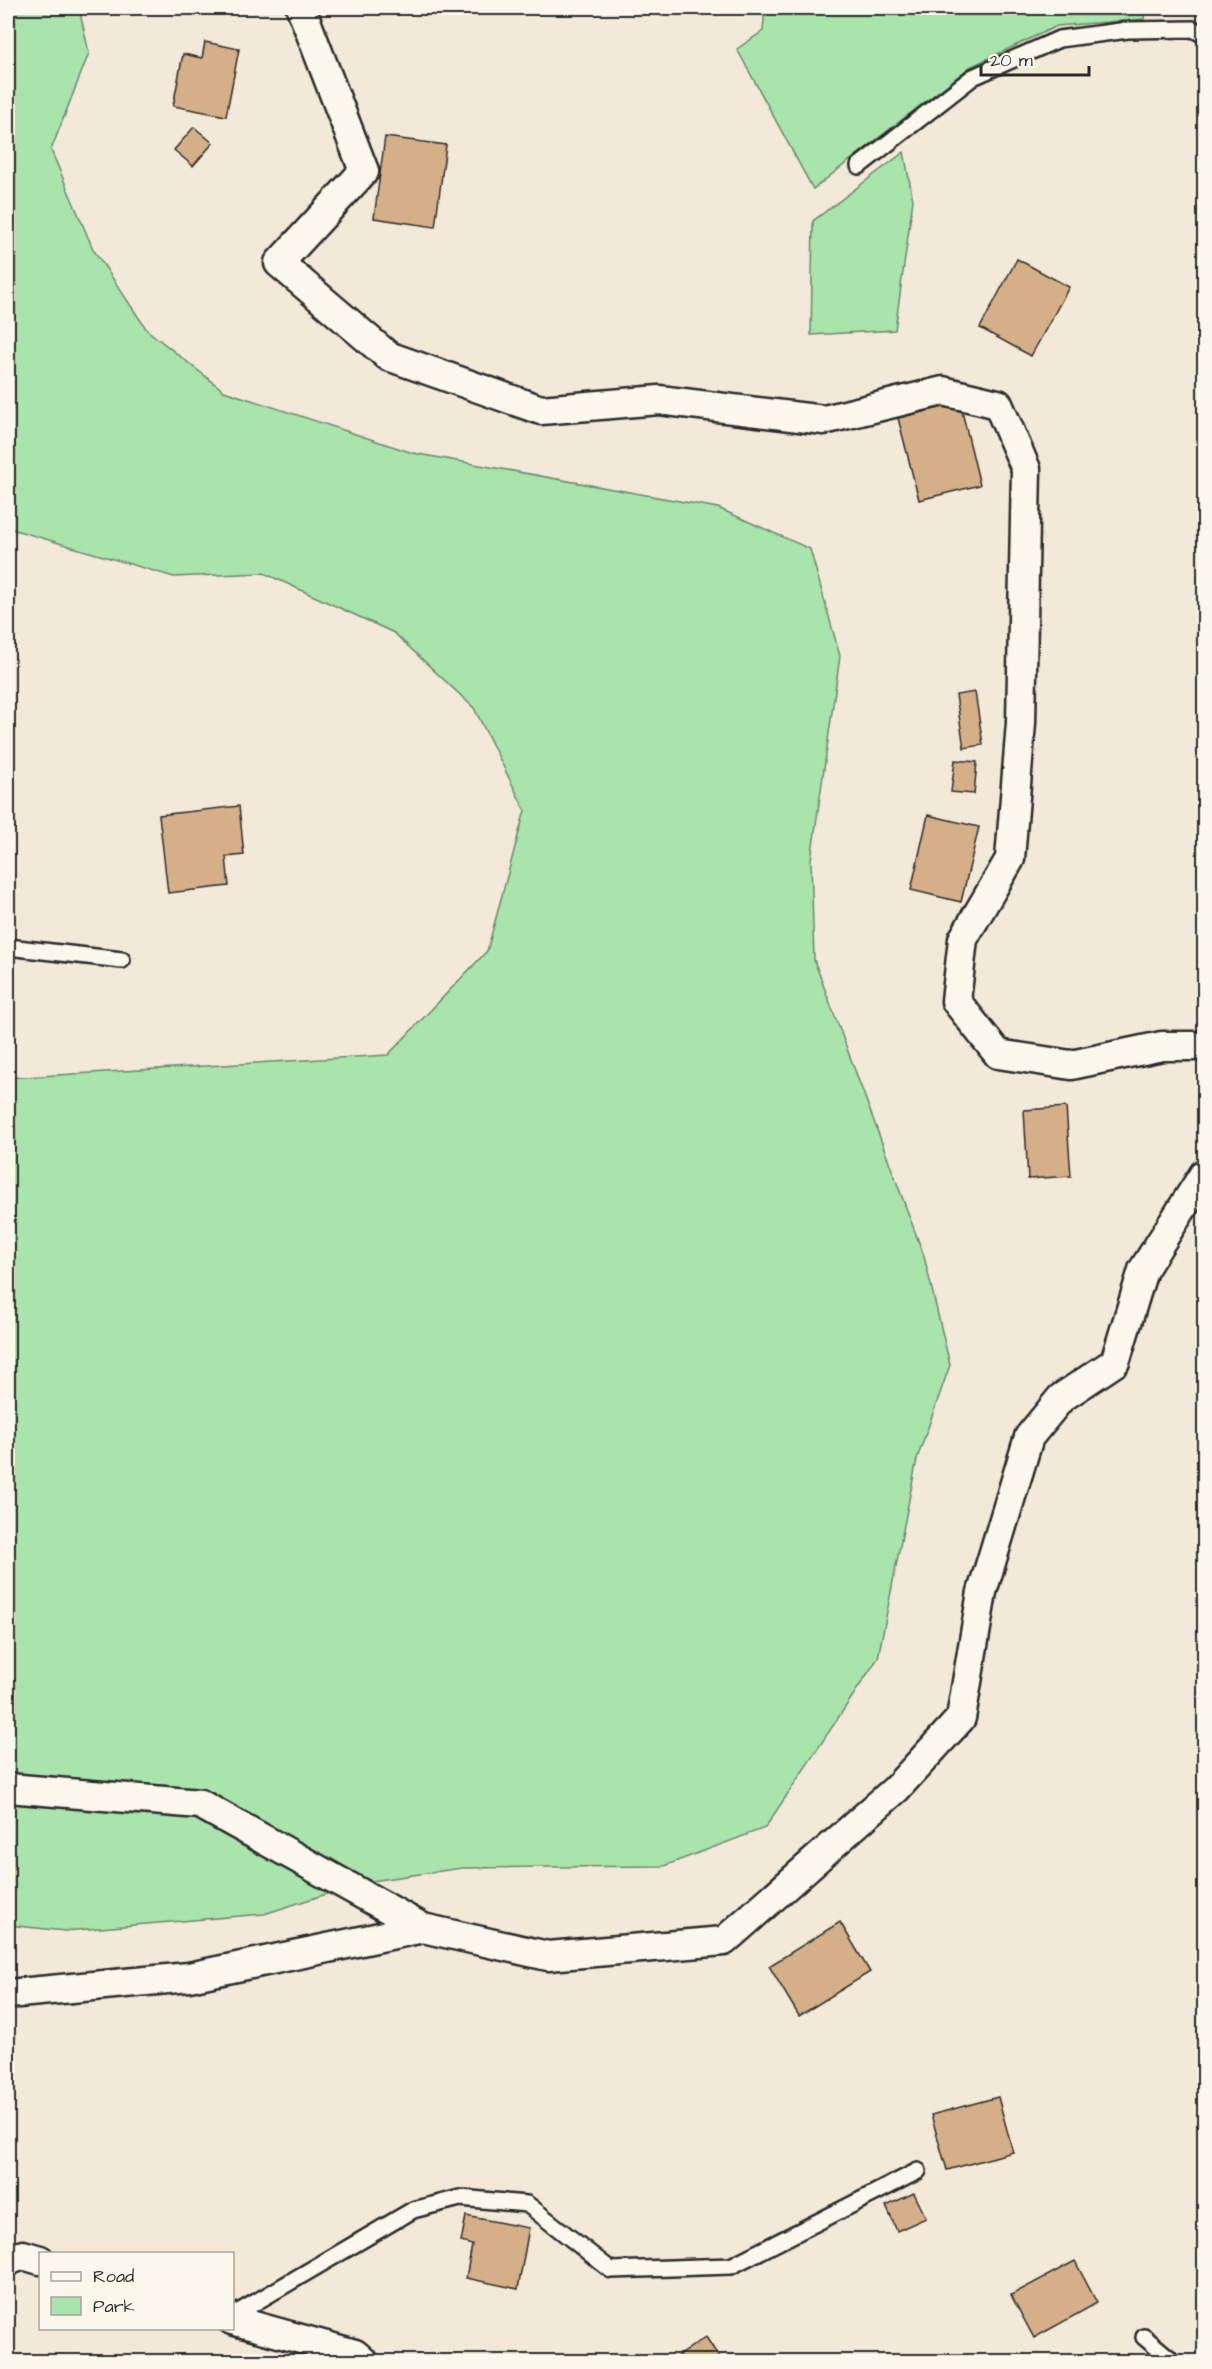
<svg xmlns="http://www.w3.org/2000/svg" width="1212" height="2369" font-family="'Architects Daughter',sans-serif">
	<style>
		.green { fill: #a8e4ab; stroke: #6a886b; stroke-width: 1.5 }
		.building { fill: #d5af87; stroke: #2b2b2b; stroke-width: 1.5 }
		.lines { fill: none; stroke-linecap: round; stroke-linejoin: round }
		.lane-casing { stroke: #2b2b2b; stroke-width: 20 }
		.street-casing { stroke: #2b2b2b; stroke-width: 33 }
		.lane { stroke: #fbf7ec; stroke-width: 15 }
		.street { stroke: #fbf7ec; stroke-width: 28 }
	</style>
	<rect width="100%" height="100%" fill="#f3e9d8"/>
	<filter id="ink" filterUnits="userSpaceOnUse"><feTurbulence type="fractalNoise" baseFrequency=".0167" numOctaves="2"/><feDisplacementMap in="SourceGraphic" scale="12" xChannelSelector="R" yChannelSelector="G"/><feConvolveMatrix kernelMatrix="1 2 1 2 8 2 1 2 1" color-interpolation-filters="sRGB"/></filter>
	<g filter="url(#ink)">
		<path class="green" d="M8 8H79L89 53 51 150 93 249 147 330 224 391 413 453 718 508 810 549 840 656 811 860 814 960 924 1256 950 1365 917 1459 878 1658 765 1828 664 1866 462 1868 364 1882 264 1914 65 1931 8 1925V1078L388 1055 487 951 525 810 474 708 394 633 264 573 174 577 8 528Z
			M765 8H1145L1144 19 1057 26 970 67 813 189 737 49 763 31Z
			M904 152 913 200 895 330 811 335 813 221Z"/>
		<path class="building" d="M205 42 239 49 226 116 173 106 183 54 202 58Z
			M194 127 213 143 193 166 174 150Z
			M385 137 446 145 435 227 374 218Z
			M1017 259 1069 287 1031 356 980 328Z
			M960 403 980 485 919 500 898 418Z
			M975 692 983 745 964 748 956 695Z
			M955 760 977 762 974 794 951 792Z
			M239 806 244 855 226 857 229 886 168 893 159 815Z
			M928 815 979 827 961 902 911 890Z
			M1066 1107 1071 1176 1028 1179 1024 1110Z
			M840 1922 870 1972 799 2016 769 1966Z
			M998 2097 1013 2152 947 2170 931 2115Z
			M914 2193 926 2218 897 2231 886 2206Z
			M466 2216 529 2228 518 2289 466 2278 472 2245 461 2242Z
			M1075 2261 1097 2303 1034 2338 1011 2295Z
			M706 2337 722 2362H669Z"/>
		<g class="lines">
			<defs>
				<path id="lane" d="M859 166 973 77 1059 39 1128 30 1193 29 1204 35
					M8 947 122 960
					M232 2316 413 2210 460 2198 527 2204 611 2270 731 2266 918 2171
					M1144 2337 1174 2362"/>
				<path id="street" d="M301 8 364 171 279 263 388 356 541 410 659 400 824 420 943 391 998 404 1026 469 1021 723 1010 859 963 939 956 1001 998 1054 1071 1065 1162 1046H1204
					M8 1788 200 1804 423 1928
					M8 1994 189 1977 423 1928 548 1956 724 1941 896 1789 961 1718 982 1592 1029 1437 1061 1398 1115 1362 1143 1270 1204 1174
					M8 2261 23 2255 40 2260
					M232 2320 355 2354 364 2362"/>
			</defs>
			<use href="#lane" class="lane-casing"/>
			<use href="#street" class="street-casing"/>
			<use href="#lane" class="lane"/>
			<use href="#street" class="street"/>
		</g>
	</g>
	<rect width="1212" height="2369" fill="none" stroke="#fbf7ec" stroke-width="30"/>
	<rect x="15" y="15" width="1182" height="2339" fill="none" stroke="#2b2b2b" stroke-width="2" filter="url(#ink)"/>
	<rect x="39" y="2252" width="195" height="78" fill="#fbf7ec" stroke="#a8a59f" stroke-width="1.5"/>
	<rect x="51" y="2272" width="30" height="9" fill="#fbf7ec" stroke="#a8a59f" stroke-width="1.5"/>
	<text x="93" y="2282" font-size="18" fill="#2b2b2b">Road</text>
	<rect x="51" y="2297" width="30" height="18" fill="#a8e4ab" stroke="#a8a59f" stroke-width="1.5"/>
	<text x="93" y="2312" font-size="18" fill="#2b2b2b">Park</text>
	<path d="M981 66v9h108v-9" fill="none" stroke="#2b2b2b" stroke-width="3"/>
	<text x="990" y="66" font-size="18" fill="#2b2b2b" stroke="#fbf7ec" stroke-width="4.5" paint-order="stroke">20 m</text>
</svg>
